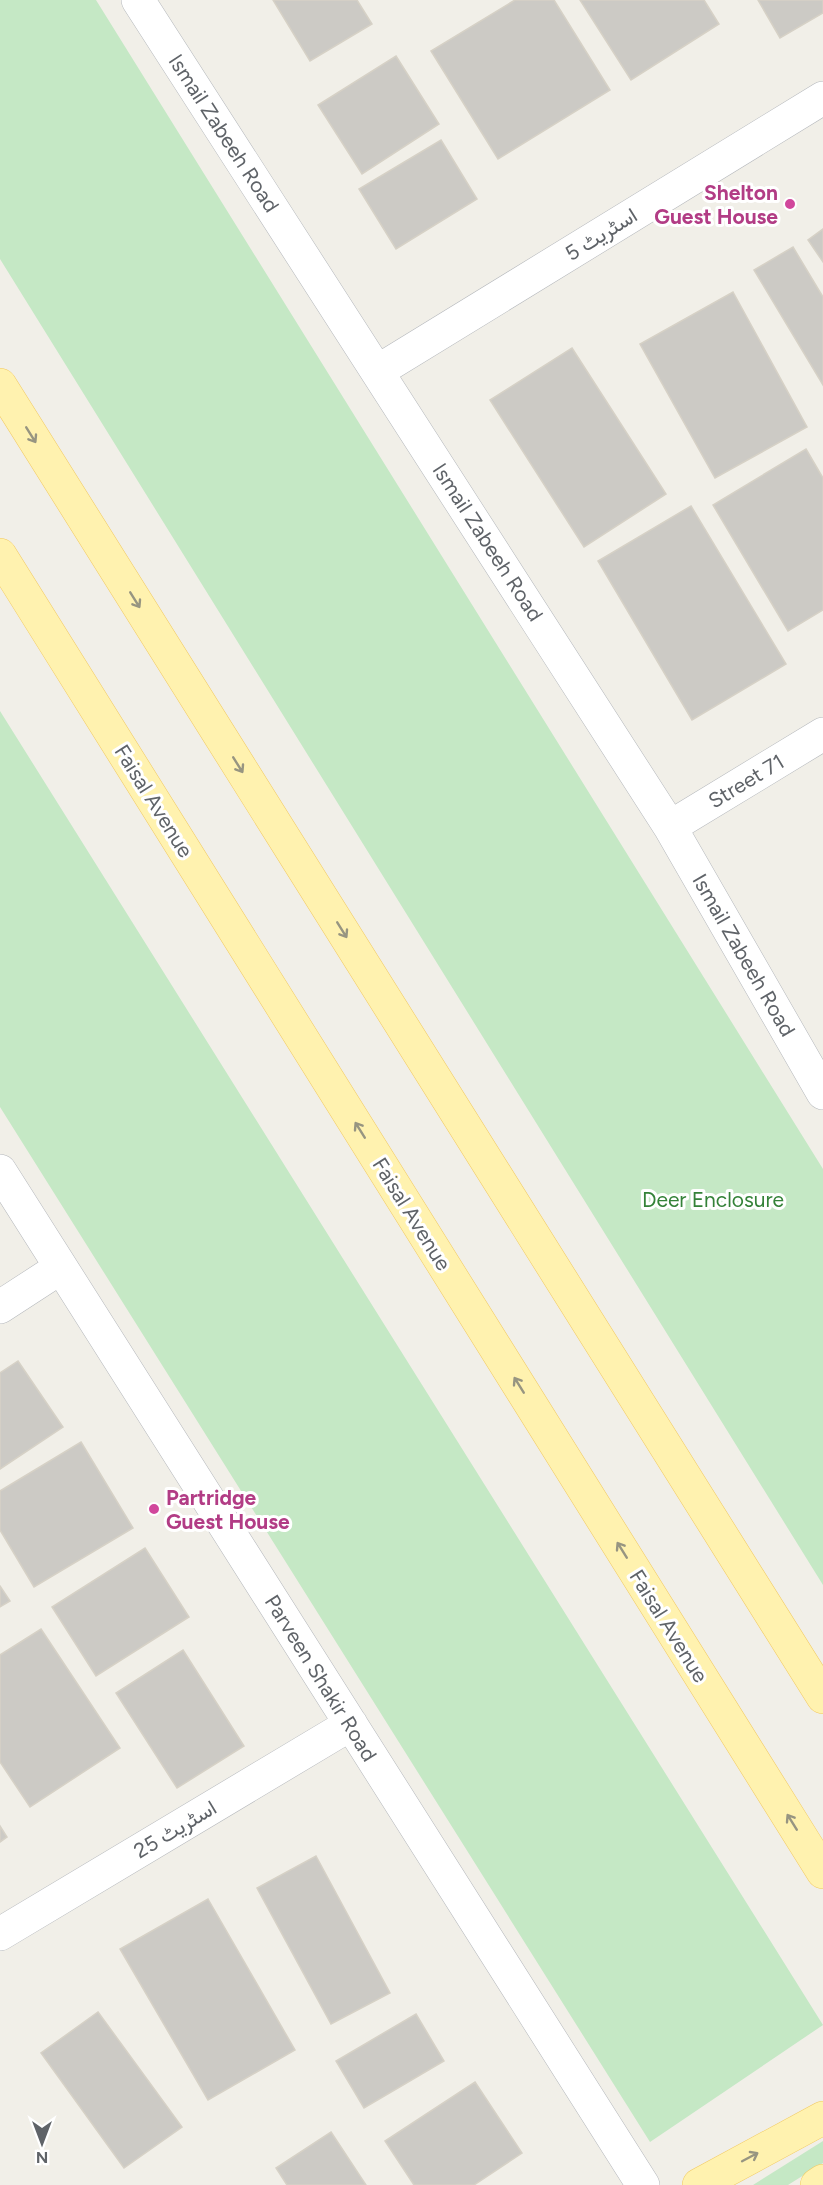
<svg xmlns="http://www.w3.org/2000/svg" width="823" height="2185" font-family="Figtree,Vazirmatn,sans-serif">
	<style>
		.green { fill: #c5e8c5 }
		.building { fill: #cccac5; stroke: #d6d1c6; stroke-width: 1.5 }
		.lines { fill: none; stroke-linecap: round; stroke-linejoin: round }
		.minor-casing { stroke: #b5b8bc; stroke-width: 34 }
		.major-casing { stroke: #f2c960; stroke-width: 34 }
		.minor { stroke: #fff; stroke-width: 33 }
		.major { stroke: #fff2af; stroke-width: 33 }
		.oneway { stroke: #979581 }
		.hotel-dot { fill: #d1479c; stroke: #fff; stroke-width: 2 }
		.labels { text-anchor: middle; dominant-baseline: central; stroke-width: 6; stroke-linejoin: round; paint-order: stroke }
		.street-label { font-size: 21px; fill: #5f6368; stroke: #fff }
		.hotel-label { font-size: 21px; font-weight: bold; fill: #b23c85; stroke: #fff; text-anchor: end }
		.park-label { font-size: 21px; fill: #348238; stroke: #fff }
	</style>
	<rect width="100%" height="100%" fill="#f1efe8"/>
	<path class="green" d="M0 0H96L823 1169V1585L0 259Z
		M0 711 823 2025 650 2142 0 1107Z
		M823 2141V2163L788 2185H753Z"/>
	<path class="building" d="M273 0H357L372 24 310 61Z
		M515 0H554L610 90 498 159 431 51Z
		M580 0H704L719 24 631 80Z
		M758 0H823V13L780 38Z
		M396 56 439 124 362 174 318 105Z
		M441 140 477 199 396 249 359 189Z
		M823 229V262L808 240Z
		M793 247 823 297V385L754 270Z
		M733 292 807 427 715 478 640 344Z
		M572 348 666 494 584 547 490 400Z
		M806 449 823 478V610L788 631 713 505Z
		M691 506 786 664 692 720 598 561Z
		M18 1361 63 1427 0 1469V1373Z
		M81 1442 133 1528 34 1587 0 1530V1491Z
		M145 1548 189 1617 96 1676 52 1607Z
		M0 1586 10 1601 0 1607Z
		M41 1629 120 1748 30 1807 0 1762V1655Z
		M183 1650 244 1746 177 1788 116 1693Z
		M0 1826 7 1837 0 1842Z
		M316 1856 390 1993 331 2024 257 1888Z
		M208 1899 295 2050 208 2100 120 1949Z
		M98 2012 182 2127 124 2168 41 2053Z
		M416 2014 444 2061 364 2108 336 2061Z
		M475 2082 522 2153 474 2185H414L385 2141Z
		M331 2132 366 2185H287L276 2168Z"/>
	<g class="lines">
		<defs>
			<path id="minor" d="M138 0 670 827 823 1093
				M378 371 823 98
				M670 827 823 734
				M0 1171 643 2185
				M0 1307 60 1268
				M0 1934 351 1724"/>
			<path id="major" d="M0 385 823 1697
				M0 555 823 1872
				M699 2185 823 2118
				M817 2185 823 2181"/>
		</defs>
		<use href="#minor" class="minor-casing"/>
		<use href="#major" class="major-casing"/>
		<use href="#minor" class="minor"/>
		<use href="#major" class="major"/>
	</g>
	<defs><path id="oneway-shaft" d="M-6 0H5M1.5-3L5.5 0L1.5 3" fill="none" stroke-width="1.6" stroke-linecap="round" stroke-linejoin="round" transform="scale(1.5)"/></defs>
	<g class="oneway">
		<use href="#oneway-shaft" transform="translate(31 435) rotate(58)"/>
		<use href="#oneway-shaft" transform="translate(135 600) rotate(58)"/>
		<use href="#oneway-shaft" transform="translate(238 765) rotate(58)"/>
		<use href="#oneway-shaft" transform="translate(342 930) rotate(58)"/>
		<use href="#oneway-shaft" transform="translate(360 1130) rotate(-122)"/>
		<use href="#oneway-shaft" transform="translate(519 1385) rotate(-122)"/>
		<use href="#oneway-shaft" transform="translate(622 1550) rotate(-122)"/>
		<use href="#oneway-shaft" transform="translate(792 1822) rotate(-122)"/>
		<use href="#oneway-shaft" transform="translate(750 2157) rotate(-28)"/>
	</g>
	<g class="hotel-dot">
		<circle cx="790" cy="204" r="6"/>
		<circle cx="154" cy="1509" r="6"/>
	</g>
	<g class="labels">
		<g class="street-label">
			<text transform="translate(224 133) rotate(57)">Ismail Zabeeh Road</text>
			<text transform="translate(601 234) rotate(-32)">اسٹریٹ 5</text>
			<text transform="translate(488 542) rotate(57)">Ismail Zabeeh Road</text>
			<text transform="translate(746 781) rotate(-31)">Street 71</text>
			<text transform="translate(154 801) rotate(58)">Faisal Avenue</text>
			<text transform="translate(744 955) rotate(60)">Ismail Zabeeh Road</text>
			<text transform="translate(412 1214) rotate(58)">Faisal Avenue</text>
			<text transform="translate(669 1626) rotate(58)">Faisal Avenue</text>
			<text transform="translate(321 1678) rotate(58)">Parveen Shakir Road</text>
			<text transform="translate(175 1829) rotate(-31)">اسٹریٹ 25</text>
		</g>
		<g class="hotel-label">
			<text x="778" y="192">Shelton<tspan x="778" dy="24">Guest House</tspan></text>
			<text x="166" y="1497" text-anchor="start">Partridge<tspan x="166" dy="24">Guest House</tspan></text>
		</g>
		<g class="park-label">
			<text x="713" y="1199">Deer Enclosure</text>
		</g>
	</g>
	<g transform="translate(42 2143) rotate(180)" stroke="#ffffff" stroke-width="4.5" paint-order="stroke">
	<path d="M0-4.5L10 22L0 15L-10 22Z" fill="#5f6368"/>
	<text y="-9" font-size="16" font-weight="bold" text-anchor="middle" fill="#5f6368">N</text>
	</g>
</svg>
